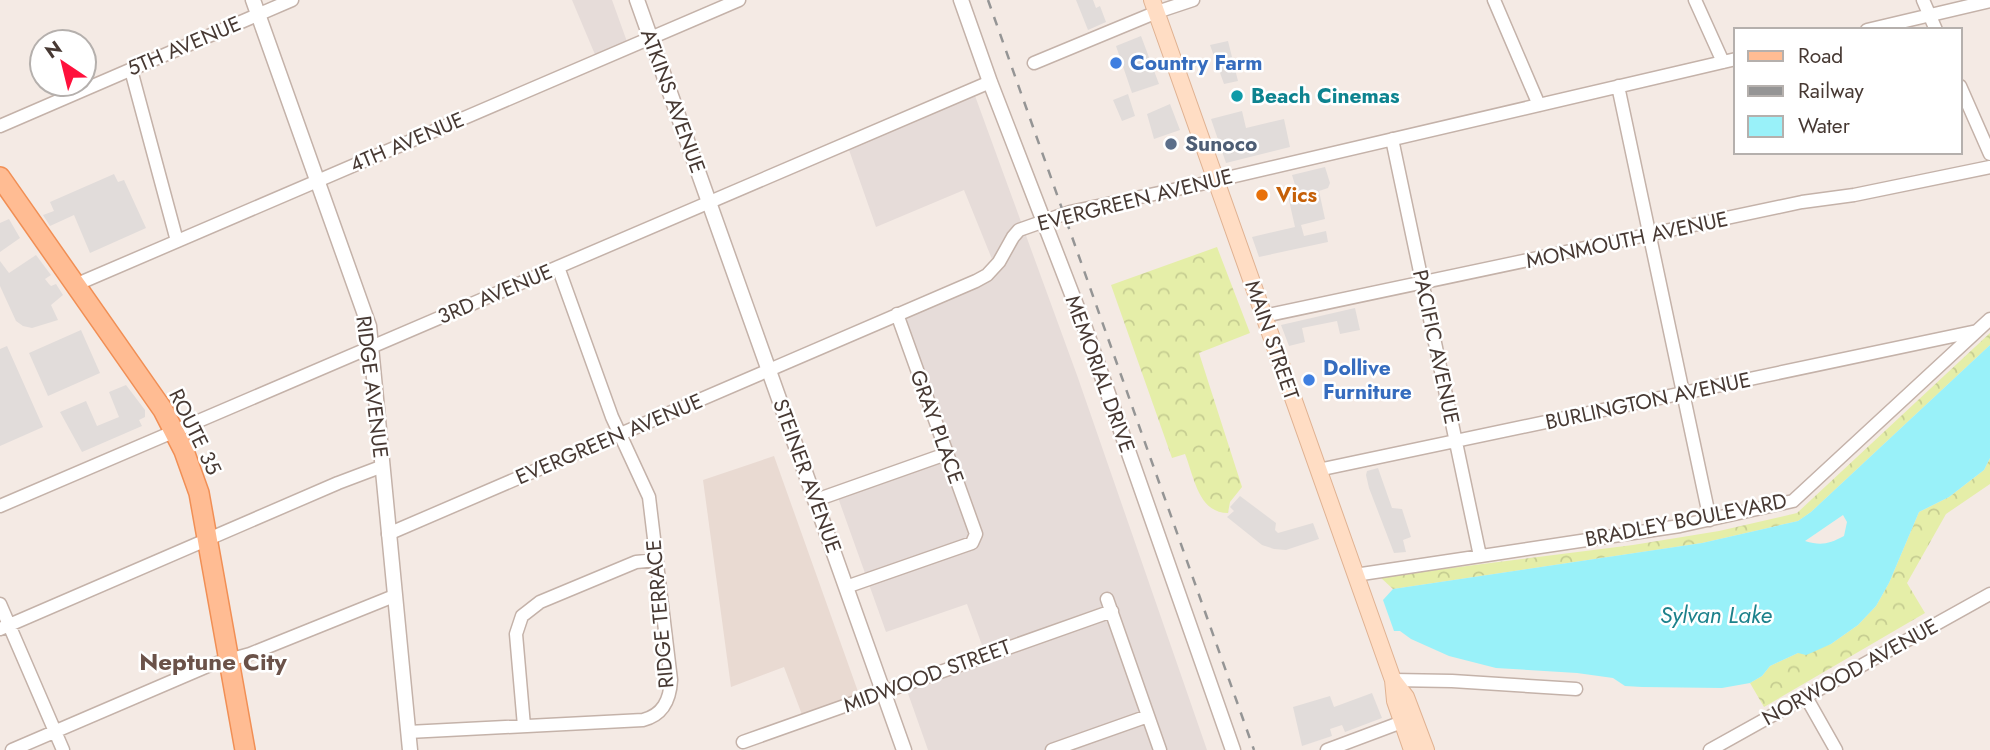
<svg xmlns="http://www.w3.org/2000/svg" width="1990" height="750" font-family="Jost,sans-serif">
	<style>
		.residential { fill: #e9dad2 }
		.industrial { fill: #e6dcd9 }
		.forest { fill: url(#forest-crowns) }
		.parking { fill: #e1dcda }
		.water { fill: #99f1f9; fill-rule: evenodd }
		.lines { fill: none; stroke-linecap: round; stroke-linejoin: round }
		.minor-casing { stroke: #c4b2a9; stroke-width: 15 }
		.tertiary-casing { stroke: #c4b2a9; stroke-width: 17 }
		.secondary-casing { stroke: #e0b292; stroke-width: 18 }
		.primary-casing { stroke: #f18f55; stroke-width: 22 }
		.minor { stroke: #fff; stroke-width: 12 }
		.tertiary { stroke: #fff; stroke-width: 14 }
		.secondary { stroke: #ffddc4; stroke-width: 16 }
		.primary { stroke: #ffbc93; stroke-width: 19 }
		.rail { stroke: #959595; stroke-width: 2.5; stroke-dasharray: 9 9; stroke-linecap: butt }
		.shop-dot { fill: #3f7fe0; stroke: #fff; stroke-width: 2.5 }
		.culture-dot { fill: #0f9aa8; stroke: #fff; stroke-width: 2.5 }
		.service-dot { fill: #5c6f8a; stroke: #fff; stroke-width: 2.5 }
		.food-dot { fill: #e8710a; stroke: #fff; stroke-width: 2.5 }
		.labels { text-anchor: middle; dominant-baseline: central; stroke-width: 5; stroke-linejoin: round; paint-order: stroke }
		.street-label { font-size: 21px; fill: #473933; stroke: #fff }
		.shop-label { font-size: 21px; font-weight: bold; fill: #366cbe; stroke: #fff; text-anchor: start }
		.culture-label { font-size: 21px; font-weight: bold; fill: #0d838f; stroke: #fff; text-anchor: start }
		.service-label { font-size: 21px; font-weight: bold; fill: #4e5e75; stroke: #fff; text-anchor: start }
		.food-label { font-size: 21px; font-weight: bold; fill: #c56008; stroke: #fff; text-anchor: start }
		.water-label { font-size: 23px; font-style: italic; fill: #1c818b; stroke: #fff }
		.quarter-label { font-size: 24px; font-weight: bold; fill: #6b5249; stroke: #fff }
	</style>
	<defs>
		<pattern id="forest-crowns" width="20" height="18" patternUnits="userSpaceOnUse" patternTransform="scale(1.75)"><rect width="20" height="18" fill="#e5eea8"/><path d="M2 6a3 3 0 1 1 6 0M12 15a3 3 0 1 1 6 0" fill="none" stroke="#c6cd91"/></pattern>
	</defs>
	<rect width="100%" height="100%" fill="#f4eae4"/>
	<path class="residential" d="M774 456 861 700 804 720 784 667 731 687 703 480Z"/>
	<path class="industrial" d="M572 0H612L630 50 599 64Z
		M974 93 1078 378 1207 750H928L905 685 986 656 967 604 886 632 836 492 952 454 905 317 996 269 964 190 876 227 848 147Z"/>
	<path class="forest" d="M1217 247 1250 333 1199 353 1242 487 1230 502 1228 513C1198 513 1194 476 1185 454L1172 458 1111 285Z
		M1990 333V345L1811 512 1798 521 1702 543 1393 589 1380 577 1633 545 1719 531 1797 513Z
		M1990 458V484L1946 514 1907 583 1925 613 1764 707 1750 683 1762 676 1770 666 1798 653H1803L1831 644 1858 625 1876 606 1889 583 1919 512 1949 497 1984 470Z"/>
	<path class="parking" d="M1076 0H1093L1096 8 1100 6 1106 22 1088 30Z
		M1141 36 1159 84 1132 93 1116 46Z
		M1228 41 1238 81 1224 84 1210 45Z
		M1128 94 1135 116 1122 121 1113 100Z
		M1170 104 1180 130 1154 139 1147 114Z
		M1242 111 1246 128 1284 119 1290 147 1226 163 1211 119Z
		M1325 167 1330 183 1328 188 1319 191 1325 219 1301 225 1304 236 1326 231 1328 242 1259 257 1252 237 1295 227 1286 187 1295 185 1292 175Z
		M114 174 118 182 124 180 146 228 90 253 74 215 50 226 43 215 54 211 50 202Z
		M9 219 20 238 0 252V223Z
		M36 255 51 275 45 279 49 284 51 286 56 284 63 295 51 305 58 320 32 328 23 326 16 321 5 297 0 286V261L9 273Z
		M1355 308 1360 330 1340 334 1337 321 1302 328 1305 342 1289 346 1281 325Z
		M81 330 100 373 48 396 29 353Z
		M7 346 43 427 0 446V349Z
		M126 385 145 410V417L139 420 142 426 82 452 60 412 86 401 97 426 119 417 109 392Z
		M1378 468 1392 508 1402 509 1411 537 1403 540 1406 552 1394 553 1369 488 1366 475 1367 471Z
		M1240 496 1276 523 1275 530 1278 533 1313 523 1319 539 1286 550 1274 549 1262 545 1227 517 1234 511 1230 507Z
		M1372 693 1382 718 1345 732 1342 725 1330 729 1332 736 1302 746 1293 707 1330 696 1334 707Z"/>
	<path class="water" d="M1990 345V458L1984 470 1949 497 1919 512 1889 583 1876 606 1858 625 1831 644 1811 653 1806 655 1798 653 1770 666 1762 676 1750 683 1722 688 1642 687 1625 686 1613 678 1577 673 1496 668 1449 656 1411 639 1400 631H1394L1383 600 1393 589 1702 543 1798 521 1811 512ZM1843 515 1847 522 1844 536C1829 544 1821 546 1805 541Z"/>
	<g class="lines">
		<defs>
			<path id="minor" d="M1494 0 1539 105
				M1695 0 1723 62
				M1923 0 1936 30
				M1867 30 1990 1
				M1034 63 1157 12 1193 0
				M131 70 177 241
				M1618 86 1710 520
				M1960 86 1990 154
				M0 126 292 0
				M1392 139 1480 556
				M75 285 739 0
				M1264 316 1802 202 1854 195 1990 167
				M1318 470 1977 331
				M816 500 946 454
				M0 506 990 82
				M388 534 976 281 987 275 999 262 1013 237 1019 230 1070 212 1201 184 1736 59
				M1355 575 1680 526 1793 501 1990 319
				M846 587 972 543 976 534 897 314
				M1107 599 1160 750
				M0 604 63 750
				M0 629 338 483 383 466
				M1393 680 1452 681 1576 689
				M1806 697 1836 750
				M524 726 516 634 522 616 540 602 636 562 656 560
				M408 732 643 720C663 715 670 700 671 680L649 497 612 417 558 267
				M743 742 1112 611
				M12 750 210 665 250 654 394 596
				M1052 750 1148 716
				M1327 750 1410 719
				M1710 750 1990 594"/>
			<path id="tertiary" d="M253 0 369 326 410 750
				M637 0 904 750
				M961 0 990 82 1085 328 1233 750"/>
			<path id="secondary" d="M1152 0 1393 680 1395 701 1412 750
				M1393 680 1406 697 1426 750"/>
			<path id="primary" d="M0 177 163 410 184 451 199 493 245 750"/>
		</defs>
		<use href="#minor" class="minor-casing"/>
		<use href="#tertiary" class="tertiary-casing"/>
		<use href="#secondary" class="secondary-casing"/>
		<use href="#primary" class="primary-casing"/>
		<use href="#minor" class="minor"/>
		<use href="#tertiary" class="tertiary"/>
		<use href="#secondary" class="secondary"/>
		<use href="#primary" class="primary"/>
		<path class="rail" d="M988 0 1254 750"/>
	</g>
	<g class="shop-dot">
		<circle cx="1116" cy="63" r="7"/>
		<circle cx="1309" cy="380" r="7"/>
	</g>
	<circle class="culture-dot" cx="1237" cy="96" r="7"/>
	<circle class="service-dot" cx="1171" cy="144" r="7"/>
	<circle class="food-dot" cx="1262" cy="195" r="7"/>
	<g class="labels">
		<g class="street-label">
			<text transform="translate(184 46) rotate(-23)">5TH AVENUE</text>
			<text transform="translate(673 101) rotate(70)">ATKINS AVENUE</text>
			<text transform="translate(407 142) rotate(-23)">4TH AVENUE</text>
			<text transform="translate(1135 200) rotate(-14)">EVERGREEN AVENUE</text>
			<text transform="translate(1627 240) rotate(-12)">MONMOUTH AVENUE</text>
			<text transform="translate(495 294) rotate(-23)">3RD AVENUE</text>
			<text transform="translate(1272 340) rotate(71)">MAIN STREET</text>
			<text transform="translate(1436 347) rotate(78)">PACIFIC AVENUE</text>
			<text transform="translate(1100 374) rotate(70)">MEMORIAL DRIVE</text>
			<text transform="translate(372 387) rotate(83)">RIDGE AVENUE</text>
			<text transform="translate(1648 401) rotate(-12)">BURLINGTON AVENUE</text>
			<text transform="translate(937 427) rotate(70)">GRAY PLACE</text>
			<text transform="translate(195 432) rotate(64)">ROUTE 35</text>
			<text transform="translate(609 439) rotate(-23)">EVERGREEN AVENUE</text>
			<text transform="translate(807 476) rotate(70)">STEINER AVENUE</text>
			<text transform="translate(1686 520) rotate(-11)">BRADLEY BOULEVARD</text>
			<text transform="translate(660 614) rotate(-95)">RIDGE TERRACE</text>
			<text transform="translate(1850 672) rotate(-29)">NORWOOD AVENUE</text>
			<text transform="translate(927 676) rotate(-20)">MIDWOOD STREET</text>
		</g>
		<g class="shop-label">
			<text x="1130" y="63">Country Farm</text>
			<text x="1323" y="368">Dollive<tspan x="1323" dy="24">Furniture</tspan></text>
		</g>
		<g class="culture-label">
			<text x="1251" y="96">Beach Cinemas</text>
		</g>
		<g class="service-label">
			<text x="1185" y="144">Sunoco</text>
		</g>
		<g class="food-label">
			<text x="1276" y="195">Vics</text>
		</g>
		<g class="water-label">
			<text x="1716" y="615">Sylvan Lake</text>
		</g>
		<g class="quarter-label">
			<text x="213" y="661">Neptune City</text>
		</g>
	</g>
	<rect x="1734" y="28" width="228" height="126" fill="#ffffff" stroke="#b5b0ad" stroke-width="2"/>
	<rect x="1748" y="51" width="35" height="10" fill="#ffbc93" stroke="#b5b0ad" stroke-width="2"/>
	<text x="1798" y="63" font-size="21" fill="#473933">Road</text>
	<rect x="1748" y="86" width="35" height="10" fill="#959595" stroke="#b5b0ad" stroke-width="2"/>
	<text x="1798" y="98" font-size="21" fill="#473933">Railway</text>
	<rect x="1748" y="116" width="35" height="21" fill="#99f1f9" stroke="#b5b0ad" stroke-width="2"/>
	<text x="1798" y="133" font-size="21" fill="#473933">Water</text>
	<g transform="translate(63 63) rotate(325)"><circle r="33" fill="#ffffff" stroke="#b5b0ad" stroke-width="2"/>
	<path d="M0-5L12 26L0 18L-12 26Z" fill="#ff113c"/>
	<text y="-10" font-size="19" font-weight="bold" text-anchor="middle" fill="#473933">N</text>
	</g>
</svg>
